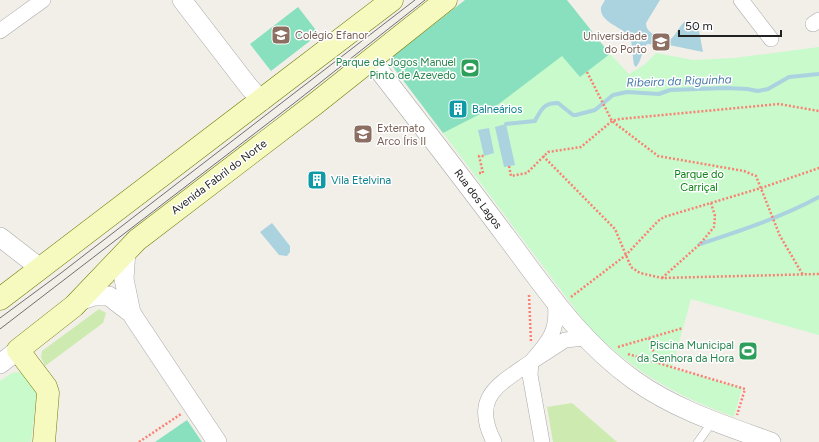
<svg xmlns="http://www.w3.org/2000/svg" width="819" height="442" font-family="Figtree,sans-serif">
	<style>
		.grass { fill: #cdebb0 }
		.park { fill: #c8facc }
		.pitch { fill: #88e0be }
		.water { fill: #aad3df }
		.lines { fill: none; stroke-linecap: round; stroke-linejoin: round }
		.stream { stroke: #aad3df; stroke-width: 4 }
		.service-casing { stroke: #a9a9a9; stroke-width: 9 }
		.minor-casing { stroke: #a9a9a9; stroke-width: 16 }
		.tertiary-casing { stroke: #a9a9a9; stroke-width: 20 }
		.secondary-casing { stroke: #707d05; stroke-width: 23 }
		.path { stroke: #fa8072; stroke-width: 2.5; stroke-dasharray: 2 2; stroke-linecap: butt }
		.service { stroke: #fff; stroke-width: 8 }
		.minor { stroke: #fff; stroke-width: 15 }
		.tertiary { stroke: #fff; stroke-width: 19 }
		.secondary { stroke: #f7fabf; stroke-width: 22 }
		.tram { stroke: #707070; stroke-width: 1 }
		.labels { text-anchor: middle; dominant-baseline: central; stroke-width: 3; stroke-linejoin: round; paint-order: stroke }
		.education-label { font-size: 11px; fill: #785e54; stroke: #fff; text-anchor: start }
		.leisure-label { font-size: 11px; fill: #27864d; stroke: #fff; text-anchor: end }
		.culture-label { font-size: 11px; fill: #0d838f; stroke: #fff; text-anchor: start }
		.park-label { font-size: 11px; fill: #0c8416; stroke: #fff }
		.street-label { font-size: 11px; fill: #222; stroke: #fff }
		.water-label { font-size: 12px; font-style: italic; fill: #4a7aab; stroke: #fff }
	</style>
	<rect width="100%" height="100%" fill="#f2efe9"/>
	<path class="grass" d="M99 309 106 313 103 323 45 366 41 357 42 351Z
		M572 403 617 442H553L547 407Z"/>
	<path class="park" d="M819 47V335L691 299 672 368 742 388 734 417C674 395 632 371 587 325L443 133 496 106 562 55 580 77 610 54 629 74 644 65 656 53 693 60 734 58Z
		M19 372 23 373 37 391 31 442H0V381L12 373Z"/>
	<path class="pitch" d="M465 0H567L610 54 580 77 562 56 496 106 443 133 390 63 392 57Z
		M298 7 319 34 271 71 250 44Z
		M187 420 202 442H155Z"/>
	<path class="water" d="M605 0H660L646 23C646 29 650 32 654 35 678 53 675 19 691 20L698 26 703 52 669 45 647 44C641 51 642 61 636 67L634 65C632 56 634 41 627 34 619 26 599 21 601 7Z
		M506 124 515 165 504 167 495 127Z
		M489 128 494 153 484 156 478 130Z
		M272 223 290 246V252L287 256 279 255 260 232Z"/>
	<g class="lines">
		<path class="stream" d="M506 124 535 121C541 110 543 103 558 103L573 115H576L595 110 613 95 627 92 659 94 670 90 726 88 747 89 758 91 768 89 789 77 819 74
			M700 244C740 231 782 217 819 197"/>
		<defs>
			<path id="service" d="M698 442 713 421"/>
			<path id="minor" d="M741 0 771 39
				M813 24 819 20
				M0 31 43 0
				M555 302C559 330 549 342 531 362L565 340 585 338
				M531 362 530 375 542 442
				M494 442C471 397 498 385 531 362"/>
			<path id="tertiary" d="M182 0 249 87 262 101
				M371 60C416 118 461 176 505 235 544 287 580 342 634 380 676 410 724 425 771 442
				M0 237 40 268
				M126 251 124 279 131 313
				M79 301 94 296H109L131 313 217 442
				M0 364 18 350"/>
			<path id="secondary" d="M0 299 392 0
				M44 442 48 393 46 387 18 350 74 306 137 240 315 104 446 0"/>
		</defs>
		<use href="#service" class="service-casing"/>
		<use href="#minor" class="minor-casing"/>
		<use href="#tertiary" class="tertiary-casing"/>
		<use href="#secondary" class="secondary-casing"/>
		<path class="path" d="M587 72 612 121 658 156 744 171 756 176 780 236 803 275
			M543 156 615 229 631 267 640 273 662 278 819 274
			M509 166 511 176 527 173 548 152 581 147 612 121 620 119 779 104 819 111
			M479 173H483L479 156H484
			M662 278 700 244 714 227 715 216 711 203
			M529 295 531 342
			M571 297 626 255 658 221 664 217 761 188 819 168
			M649 338 657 363
			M618 347 683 328
			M628 354 745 389 737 415
			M139 442 181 414"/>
		<use href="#service" class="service"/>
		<use href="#minor" class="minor"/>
		<use href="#tertiary" class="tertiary"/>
		<use href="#secondary" class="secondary"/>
		<path class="tram" d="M0 318 61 273 415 0
			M0 329 293 104 425 0"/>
	</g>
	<defs>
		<symbol id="school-square" viewBox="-11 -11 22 22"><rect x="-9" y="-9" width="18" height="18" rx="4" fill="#8d6e63" stroke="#fff"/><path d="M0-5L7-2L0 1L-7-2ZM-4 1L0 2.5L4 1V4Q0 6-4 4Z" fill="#fff"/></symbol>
		<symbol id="university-square" viewBox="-11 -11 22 22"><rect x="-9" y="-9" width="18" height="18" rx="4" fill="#8d6e63" stroke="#fff"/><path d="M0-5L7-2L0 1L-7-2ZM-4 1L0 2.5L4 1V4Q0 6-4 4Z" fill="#fff"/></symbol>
		<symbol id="stadium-square" viewBox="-11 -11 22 22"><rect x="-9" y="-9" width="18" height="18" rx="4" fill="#2e9e5b" stroke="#fff"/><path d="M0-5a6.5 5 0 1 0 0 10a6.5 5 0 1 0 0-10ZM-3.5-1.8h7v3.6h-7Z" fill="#fff"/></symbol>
		<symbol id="building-square" viewBox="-11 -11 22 22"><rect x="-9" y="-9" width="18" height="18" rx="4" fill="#0f9aa8" stroke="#fff"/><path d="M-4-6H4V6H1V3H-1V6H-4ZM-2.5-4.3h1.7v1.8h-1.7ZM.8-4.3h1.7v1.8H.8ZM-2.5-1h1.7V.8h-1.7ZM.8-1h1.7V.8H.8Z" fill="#fff"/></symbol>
	</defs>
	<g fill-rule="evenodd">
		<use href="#school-square" x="270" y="24" width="22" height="22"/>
		<use href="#university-square" x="650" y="31" width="22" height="22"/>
		<use href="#stadium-square" x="459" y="57" width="22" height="22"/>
		<use href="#building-square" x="447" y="98" width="22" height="22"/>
		<use href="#school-square" x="352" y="123" width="22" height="22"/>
		<use href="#building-square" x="306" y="169" width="22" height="22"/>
		<use href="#stadium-square" x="737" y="340" width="22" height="22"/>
	</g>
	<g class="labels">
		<g class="education-label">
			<text x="295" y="35">Colégio Efanor</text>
			<text x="647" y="36" text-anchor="end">Universidade<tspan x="647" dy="13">do Porto</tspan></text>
			<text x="377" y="128">Externato<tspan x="377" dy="13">Arco Íris II</tspan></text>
		</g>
		<g class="leisure-label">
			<text x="456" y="62">Parque de Jogos Manuel<tspan x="456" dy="13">Pinto de Azevedo</tspan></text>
			<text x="734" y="345">Piscina Municipal<tspan x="734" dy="13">da Senhora da Hora</tspan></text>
		</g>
		<g class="culture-label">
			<text x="472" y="109">Balneários</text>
			<text x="331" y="180">Vila Etelvina</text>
		</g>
		<g class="park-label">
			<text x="699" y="174">Parque do<tspan x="699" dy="13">Carriçal</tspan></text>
		</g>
		<g class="street-label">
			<text transform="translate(219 177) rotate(-37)">Avenida Fabril do Norte</text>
			<text transform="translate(478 199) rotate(53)">Rua dos Lagos</text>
		</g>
		<g class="water-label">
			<text transform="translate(679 81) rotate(-2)">Ribeira da Riguinha</text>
		</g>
	</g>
	<path d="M679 30v6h102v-6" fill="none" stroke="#222222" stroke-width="2"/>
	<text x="685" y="30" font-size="12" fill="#222222" stroke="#ffffff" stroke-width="3" paint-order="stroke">50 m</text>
</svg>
